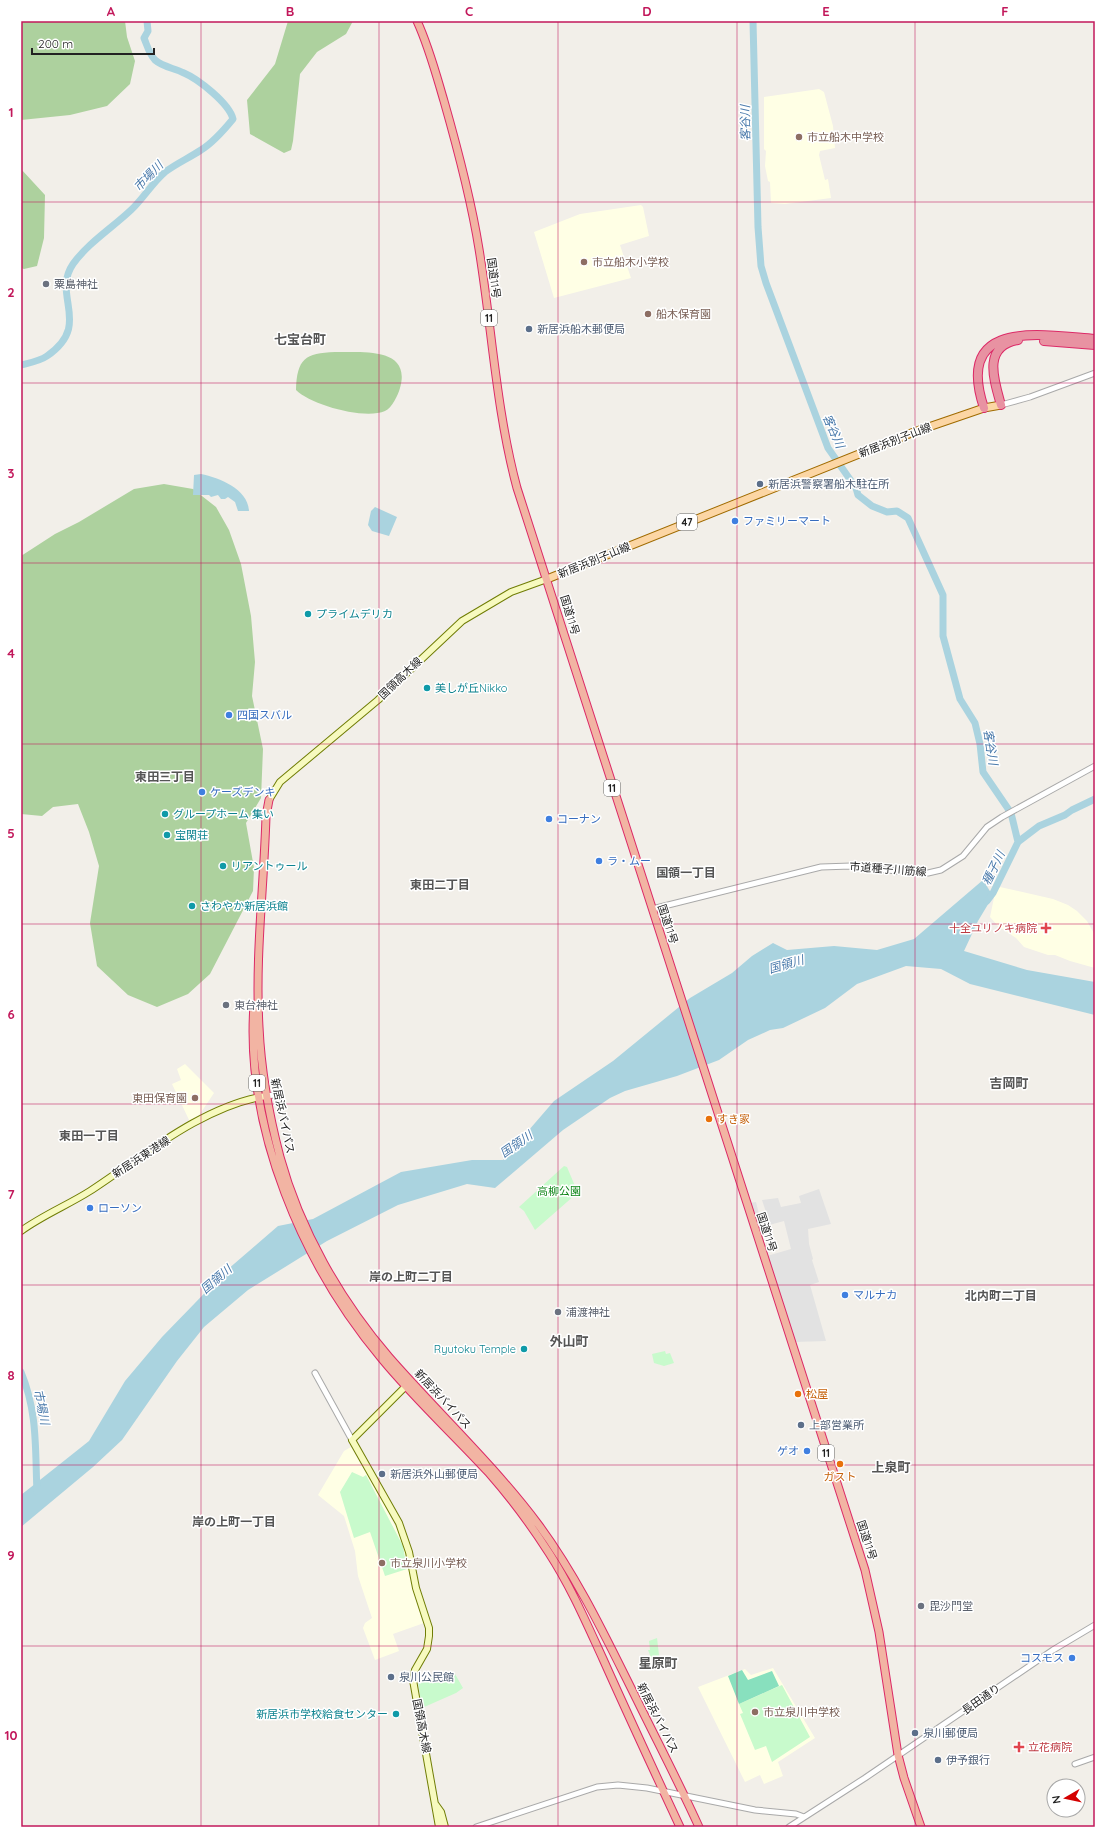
<svg xmlns="http://www.w3.org/2000/svg" width="1116" height="1848" font-family="Quicksand,'Noto Sans JP',sans-serif">
	<style>
		.education { fill: #ffffe5 }
		.forest { fill: #add19e }
		.park { fill: #c8facc }
		.pitch { fill: #88e0be }
		.parking { fill: #e2e2e2 }
		.water { fill: #aad3df }
		.lines { fill: none; stroke-linecap: round; stroke-linejoin: round }
		.river { stroke: #aad3df; stroke-width: 7 }
		.tertiary-casing { stroke: #a9a9a9; stroke-width: 7 }
		.secondary-casing { stroke: #707d05; stroke-width: 8 }
		.primary-casing { stroke: #a06b00; stroke-width: 9 }
		.trunk-casing { stroke: #dc2a67; stroke-width: 9 }
		.motorway-casing { stroke: #dc2a67; stroke-width: 10 }
		.tertiary { stroke: #fff; stroke-width: 5 }
		.secondary { stroke: #f7fabf; stroke-width: 6 }
		.primary { stroke: #fcd6a4; stroke-width: 7 }
		.trunk { stroke: #f2b4a3; stroke-width: 7 }
		.motorway { stroke: #e892a2; stroke-width: 8 }
		.grid { fill: none; stroke: #c2185b; stroke-width: 1; stroke-opacity: 0.55 }
		.education-dot { fill: #8d6e63; stroke: #fff; stroke-width: 1.5 }
		.worship-dot { fill: #6b7280; stroke: #fff; stroke-width: 1.5 }
		.service-dot { fill: #5c6f8a; stroke: #fff; stroke-width: 1.5 }
		.shop-dot { fill: #3f7fe0; stroke: #fff; stroke-width: 1.5 }
		.culture-dot { fill: #0f9aa8; stroke: #fff; stroke-width: 1.5 }
		.health-dot { fill: #e0444e; stroke: #fff; stroke-width: 1.5 }
		.food-dot { fill: #e8710a; stroke: #fff; stroke-width: 1.5 }
		.labels { text-anchor: middle; dominant-baseline: central; stroke-width: 3; stroke-linejoin: round; paint-order: stroke }
		.shield { fill: #fff; stroke: #646464; stroke-width: 1 }
		.shield-label { font-size: 10px; font-weight: bold; fill: #222 }
		.education-label { font-size: 11px; fill: #785e54; stroke: #fff; text-anchor: start }
		.street-label { font-size: 11px; fill: #222; stroke: #fff }
		.worship-label { font-size: 11px; fill: #5b616d; stroke: #fff; text-anchor: start }
		.service-label { font-size: 11px; fill: #4e5e75; stroke: #fff; text-anchor: start }
		.shop-label { font-size: 11px; fill: #366cbe; stroke: #fff; text-anchor: start }
		.culture-label { font-size: 11px; fill: #0d838f; stroke: #fff; text-anchor: start }
		.health-label { font-size: 11px; fill: #be3a42; stroke: #fff; text-anchor: end }
		.food-label { font-size: 11px; fill: #c56008; stroke: #fff; text-anchor: start }
		.park-label { font-size: 11px; fill: #0c8416; stroke: #fff }
		.water-label { font-size: 12px; font-style: italic; fill: #4a7aab; stroke: #fff }
		.neighbourhood-label { font-size: 12px; font-weight: bold; fill: #555; stroke: #fff }
		.quarter-label { font-size: 13px; font-weight: bold; fill: #555; stroke: #fff }
		.neatline { fill: none; stroke: #c2185b; stroke-width: 1.5 }
		.grid-label { font-size: 13px; text-anchor: middle; font-weight: bold; fill: #c2185b }
	</style>
	<rect width="100%" height="100%" fill="#f2efe9"/>
	<path class="education" d="M819 89 824 92 833 126 835 148 820 151 819 155 825 180 828 179 831 198 785 204 771 203 770 182 768 181 765 166 766 151 764 149V97Z
		M641 205 643 207 649 236 620 245 631 278 554 298 534 232 580 214Z
		M1000 887 1053 899 1068 905 1077 911 1087 921 1095 935V968L1070 961 1055 955H1048L1024 947 1016 938 998 926 990 917 995 893Z
		M185 1064 214 1093 200 1114 190 1122 172 1084 181 1080 177 1069Z
		M351 1447 386 1508 405 1546 415 1596 424 1623 393 1634 399 1651 375 1660 363 1628 365 1623 372 1618 358 1576 355 1551 344 1516 318 1495 344 1451Z
		M773 1668 815 1738 778 1762 783 1776 764 1784 760 1775 745 1782 698 1687 745 1669 751 1675Z"/>
	<path class="forest" d="M21 21H125L127 37 135 61 130 84 107 106 70 115 21 120Z
		M288 21H353L346 34 317 52 300 74 293 141 291 150 284 153 250 134 247 100 275 64Z
		M21 169 45 195 44 238 37 266 24 269 21 268Z
		M335 352C360 353 412 346 400 388 398 395 392 408 385 411 365 420 311 405 296 390 297 359 305 353 335 352Z
		M164 484 193 489 216 507 229 530 241 564 251 616 255 662 252 696 263 749 261 798 246 823 254 868 253 891 210 974 188 994 157 1007 128 995 97 966 90 923 99 866 89 832 78 804 53 807 42 816 21 814V556L55 534 79 522 134 489Z"/>
	<path class="park" d="M564 1166 567 1167 575 1186V1195L535 1230 524 1211 519 1207Z
		M665 1351 666 1354 670 1353 674 1363 664 1366 654 1363 652 1354Z
		M352 1472 363 1477 366 1475 403 1546 407 1569 385 1576 370 1532 354 1538 340 1492Z
		M657 1638 659 1655 663 1663 657 1665 653 1663 648 1650H650L649 1641Z
		M453 1673 455 1674 463 1688 456 1693 422 1708 418 1682Z
		M782 1685 810 1737 772 1762 766 1746 755 1750 740 1714 743 1713 739 1704Z"/>
	<path class="pitch" d="M742 1670 748 1680 772 1671 779 1686 739 1704 728 1676Z"/>
	<path class="parking" d="M819 1189 831 1224 808 1229 809 1244 813 1259 812 1260 819 1282 810 1285 826 1341 795 1342 767 1256 791 1249 784 1221 758 1228 750 1203 756 1202 759 1214 766 1212 762 1200 778 1198 781 1207 801 1203 799 1196Z"/>
	<path class="water" d="M201 474C220 478 248 489 249 511H238L235 502 228 497 225 499H221L218 495 211 497 209 495H193L194 475Z
		M375 507 397 517 389 536 372 531 368 525 371 511Z
		M983 880 993 896 978 921 964 951 1027 970 1095 982V1015L970 984 941 969 906 966 857 984 825 1008 783 1028 770 1030 748 1040 719 1060 677 1076 625 1091 610 1098 563 1130 495 1188 467 1184 398 1205 327 1241 248 1290 204 1327 177 1361 122 1440 93 1467 21 1527V1495L89 1441 125 1381 162 1337 227 1270 278 1226 313 1219 401 1172 472 1160H503L554 1101 613 1061 690 998 732 973 752 956 773 943 787 950 834 946 877 950 914 939Z"/>
	<g class="lines">
		<path class="river" d="M753 21 758 227 761 266 766 283 828 448 856 488 858 495 872 506 887 512 897 511 908 518 943 595V636L960 699 975 723 980 744 983 772 1011 813 1018 842
			M21 365C29 363 40 361 47 356 93 324 51 296 73 264 88 243 112 228 131 210 143 199 152 183 165 172 177 163 189 158 201 150 214 142 224 130 233 119 229 103 198 79 184 73 174 68 163 67 155 60 149 54 147 45 144 38L148 31 147 21
			M987 901 993 893 1018 842 1039 826 1065 815 1072 810 1095 799
			M21 1372C38 1413 35 1450 37 1492"/>
		<defs>
			<path id="tertiary" d="M1001 405 1030 397 1095 373
				M652 909 821 867 851 866 915 873H928L941 870 963 856 987 827 1002 817 1095 766
				M266 1096 274 1095
				M315 1373 352 1440
				M1075 1764 1095 1757
				M476 1827 597 1787 618 1785 647 1788 755 1810 796 1814 804 1817
				M789 1827 865 1778 1053 1650 1095 1625"/>
			<path id="secondary" d="M269 800 280 782 378 700 462 621 511 592 547 579
				M21 1231C43 1215 68 1205 90 1191 142 1157 204 1105 266 1096
				M409 1383 352 1440 399 1523 409 1552 416 1588 429 1628V1636L427 1649 415 1670 413 1680 439 1827
				M436 1805 441 1812 445 1827"/>
			<path id="primary" d="M547 579 914 432 984 408 1001 405"/>
			<path id="trunk" d="M417 21C429 47 436 74 444 101 458 150 471 199 479 249 492 328 496 410 517 488L865 1570 879 1632 898 1755 904 1778 921 1827
				M269 800 266 816C264 886 255 957 259 1027 261 1071 269 1115 280 1157 300 1230 340 1300 389 1357 438 1413 493 1464 538 1524 578 1578 606 1638 636 1698 657 1741 679 1783 699 1827
				M254 1005C245 1129 303 1265 382 1359 415 1399 454 1435 489 1473 511 1498 531 1525 549 1553 571 1587 586 1622 603 1659 628 1715 654 1771 680 1827"/>
			<path id="motorway" d="M1044 341 1095 345
				M1001 405C994 380 982 346 1018 340
				M984 408C954 318 1040 335 1095 339"/>
		</defs>
		<use href="#tertiary" class="tertiary-casing"/>
		<use href="#secondary" class="secondary-casing"/>
		<use href="#primary" class="primary-casing"/>
		<use href="#trunk" class="trunk-casing"/>
		<use href="#motorway" class="motorway-casing"/>
		<use href="#tertiary" class="tertiary"/>
		<use href="#secondary" class="secondary"/>
		<use href="#primary" class="primary"/>
		<use href="#trunk" class="trunk"/>
		<use href="#motorway" class="motorway"/>
	</g>
	<path class="grid" d="M201 21V1827M379 21V1827M558 21V1827M737 21V1827M915 21V1827M21 202H1095M21 383H1095M21 563H1095M21 744H1095M21 924H1095M21 1104H1095M21 1285H1095M21 1465H1095M21 1646H1095"/>
	<g class="education-dot">
		<circle cx="799" cy="137" r="4"/>
		<circle cx="584" cy="262" r="4"/>
		<circle cx="648" cy="314" r="4"/>
		<circle cx="195" cy="1098" r="4"/>
		<circle cx="382" cy="1563" r="4"/>
		<circle cx="755" cy="1712" r="4"/>
	</g>
	<g class="worship-dot">
		<circle cx="46" cy="284" r="4"/>
		<circle cx="226" cy="1005" r="4"/>
		<circle cx="558" cy="1312" r="4"/>
		<circle cx="921" cy="1606" r="4"/>
	</g>
	<g class="service-dot">
		<circle cx="529" cy="329" r="4"/>
		<circle cx="760" cy="484" r="4"/>
		<circle cx="801" cy="1425" r="4"/>
		<circle cx="382" cy="1474" r="4"/>
		<circle cx="391" cy="1677" r="4"/>
		<circle cx="915" cy="1733" r="4"/>
		<circle cx="938" cy="1760" r="4"/>
	</g>
	<g class="shop-dot">
		<circle cx="735" cy="521" r="4"/>
		<circle cx="229" cy="715" r="4"/>
		<circle cx="202" cy="792" r="4"/>
		<circle cx="549" cy="819" r="4"/>
		<circle cx="599" cy="861" r="4"/>
		<circle cx="90" cy="1208" r="4"/>
		<circle cx="845" cy="1295" r="4"/>
		<circle cx="807" cy="1451" r="4"/>
		<circle cx="1072" cy="1658" r="4"/>
	</g>
	<g class="culture-dot">
		<circle cx="308" cy="614" r="4"/>
		<circle cx="427" cy="688" r="4"/>
		<circle cx="165" cy="814" r="4"/>
		<circle cx="167" cy="835" r="4"/>
		<circle cx="223" cy="866" r="4"/>
		<circle cx="192" cy="906" r="4"/>
		<circle cx="524" cy="1349" r="4"/>
		<circle cx="396" cy="1714" r="4"/>
	</g>
	<g class="health-dot">
		<path d="M1044 922h4v4h4v4h-4v4h-4v-4h-4v-4h4z"/>
		<path d="M1017 1741h4v4h4v4h-4v4h-4v-4h-4v-4h4z"/>
	</g>
	<g class="food-dot">
		<circle cx="709" cy="1119" r="4"/>
		<circle cx="798" cy="1394" r="4"/>
		<circle cx="840" cy="1464" r="4"/>
	</g>
	<g class="labels">
		<g class="shield">
			<rect x="481" y="310" width="16" height="16" rx="3"/>
			<rect x="677" y="514" width="20" height="16" rx="3"/>
			<rect x="604" y="780" width="16" height="16" rx="3"/>
			<rect x="249" y="1075" width="16" height="16" rx="3"/>
			<rect x="818" y="1445" width="16" height="16" rx="3"/>
		</g>
		<g class="shield-label">
			<text x="489" y="318">11</text>
			<text x="687" y="522">47</text>
			<text x="612" y="788">11</text>
			<text x="257" y="1083">11</text>
			<text x="826" y="1453">11</text>
		</g>
		<g class="education-label">
			<text x="807" y="137">市立船木中学校</text>
			<text x="592" y="262">市立船木小学校</text>
			<text x="656" y="314">船木保育園</text>
			<text x="187" y="1098" text-anchor="end">東田保育園</text>
			<text x="390" y="1563">市立泉川小学校</text>
			<text x="763" y="1712">市立泉川中学校</text>
		</g>
		<g class="street-label">
			<text transform="translate(494 278) rotate(82)">国道11号</text>
			<text transform="translate(895 440) rotate(-21)">新居浜別子山線</text>
			<text transform="translate(594 560) rotate(-22)">新居浜別子山線</text>
			<text transform="translate(570 615) rotate(73)">国道11号</text>
			<text transform="translate(400 678) rotate(-44)">国領高木線</text>
			<text transform="translate(888 869) rotate(4)">市道種子川筋線</text>
			<text transform="translate(668 924) rotate(72)">国道11号</text>
			<text transform="translate(283 1116) rotate(78)">新居浜バイパス</text>
			<text transform="translate(141 1157) rotate(-33)">新居浜東港線</text>
			<text transform="translate(767 1232) rotate(72)">国道11号</text>
			<text transform="translate(443 1399) rotate(47)">新居浜バイパス</text>
			<text transform="translate(867 1540) rotate(72)">国道11号</text>
			<text transform="translate(981 1699) rotate(-35)">長田通り</text>
			<text transform="translate(658 1718) rotate(63)">新居浜バイパス</text>
			<text transform="translate(422 1726) rotate(79)">国領高木線</text>
		</g>
		<g class="worship-label">
			<text x="54" y="284">粟島神社</text>
			<text x="234" y="1005">東台神社</text>
			<text x="566" y="1312">浦渡神社</text>
			<text x="929" y="1606">毘沙門堂</text>
		</g>
		<g class="service-label">
			<text x="537" y="329">新居浜船木郵便局</text>
			<text x="768" y="484">新居浜警察署船木駐在所</text>
			<text x="809" y="1425">上部営業所</text>
			<text x="390" y="1474">新居浜外山郵便局</text>
			<text x="399" y="1677">泉川公民館</text>
			<text x="923" y="1733">泉川郵便局</text>
			<text x="946" y="1760">伊予銀行</text>
		</g>
		<g class="shop-label">
			<text x="743" y="521">ファミリーマート</text>
			<text x="237" y="715">四国スバル</text>
			<text x="210" y="792">ケーズデンキ</text>
			<text x="557" y="819">コーナン</text>
			<text x="607" y="861">ラ・ムー</text>
			<text x="98" y="1208">ローソン</text>
			<text x="853" y="1295">マルナカ</text>
			<text x="799" y="1451" text-anchor="end">ゲオ</text>
			<text x="1064" y="1658" text-anchor="end">コスモス</text>
		</g>
		<g class="culture-label">
			<text x="316" y="614">プライムデリカ</text>
			<text x="435" y="688">美しが丘Nikko</text>
			<text x="173" y="814">グループホーム 集い</text>
			<text x="175" y="835">宝閑荘</text>
			<text x="231" y="866">リアントゥール</text>
			<text x="200" y="906">さわやか新居浜館</text>
			<text x="516" y="1349" text-anchor="end">Ryutoku Temple</text>
			<text x="388" y="1714" text-anchor="end">新居浜市学校給食センター</text>
		</g>
		<g class="health-label">
			<text x="1037" y="928">十全ユリノキ病院</text>
			<text x="1028" y="1747" text-anchor="start">立花病院</text>
		</g>
		<g class="food-label">
			<text x="717" y="1119">すき家</text>
			<text x="806" y="1394">松屋</text>
			<text x="840" y="1477" text-anchor="middle">ガスト</text>
		</g>
		<g class="park-label">
			<text x="559" y="1191">高柳公園</text>
		</g>
		<g class="water-label">
			<text transform="translate(745 123) rotate(-91)">客谷川</text>
			<text transform="translate(148 176) rotate(-46)">市場川</text>
			<text transform="translate(834 431) rotate(66)">客谷川</text>
			<text transform="translate(991 747) rotate(81)">客谷川</text>
			<text transform="translate(993 868) rotate(-64)">種子川</text>
			<text transform="translate(786 964) rotate(-16)">国領川</text>
			<text transform="translate(516 1144) rotate(-35)">国領川</text>
			<text transform="translate(216 1279) rotate(-41)">国領川</text>
			<text transform="translate(42 1407) rotate(78)">市場川</text>
		</g>
		<g class="neighbourhood-label">
			<text x="165" y="776">東田三丁目</text>
			<text x="686" y="872">国領一丁目</text>
			<text x="440" y="884">東田二丁目</text>
			<text x="89" y="1135">東田一丁目</text>
			<text x="411" y="1276">岸の上町二丁目</text>
			<text x="1001" y="1295">北内町二丁目</text>
			<text x="234" y="1521">岸の上町一丁目</text>
		</g>
		<g class="quarter-label">
			<text x="300" y="339">七宝台町</text>
			<text x="1009" y="1083">吉岡町</text>
			<text x="569" y="1341">外山町</text>
			<text x="891" y="1467">上泉町</text>
			<text x="658" y="1663">星原町</text>
		</g>
	</g>
	<rect width="1116" height="1848" fill="none" stroke="#ffffff" stroke-width="44"/>
	<g transform="translate(1066 1798) rotate(261)"><circle r="19" fill="#ffffff" stroke="#a7a7a7"/>
	<path d="M0-3L7 15L0 10L-7 15Z" fill="#d40000"/>
	<text y="-6" font-size="11" font-weight="bold" text-anchor="middle" fill="#222222">N</text>
	</g>
	<path d="M32 48v6h122v-6" fill="none" stroke="#222222" stroke-width="2"/>
	<text x="38" y="48" font-size="12" fill="#222222" stroke="#ffffff" stroke-width="3" paint-order="stroke">200 m</text>
	<rect x="22" y="22" width="1072" height="1804" class="neatline"/>
	<g class="grid-label">
		<text x="111" y="16">A</text>
		<text x="290" y="16">B</text>
		<text x="469" y="16">C</text>
		<text x="647" y="16">D</text>
		<text x="826" y="16">E</text>
		<text x="1005" y="16">F</text>
		<text x="11" y="117">1</text>
		<text x="11" y="297">2</text>
		<text x="11" y="478">3</text>
		<text x="11" y="658">4</text>
		<text x="11" y="838">5</text>
		<text x="11" y="1019">6</text>
		<text x="11" y="1199">7</text>
		<text x="11" y="1380">8</text>
		<text x="11" y="1560">9</text>
		<text x="11" y="1740">10</text>
	</g>
</svg>
